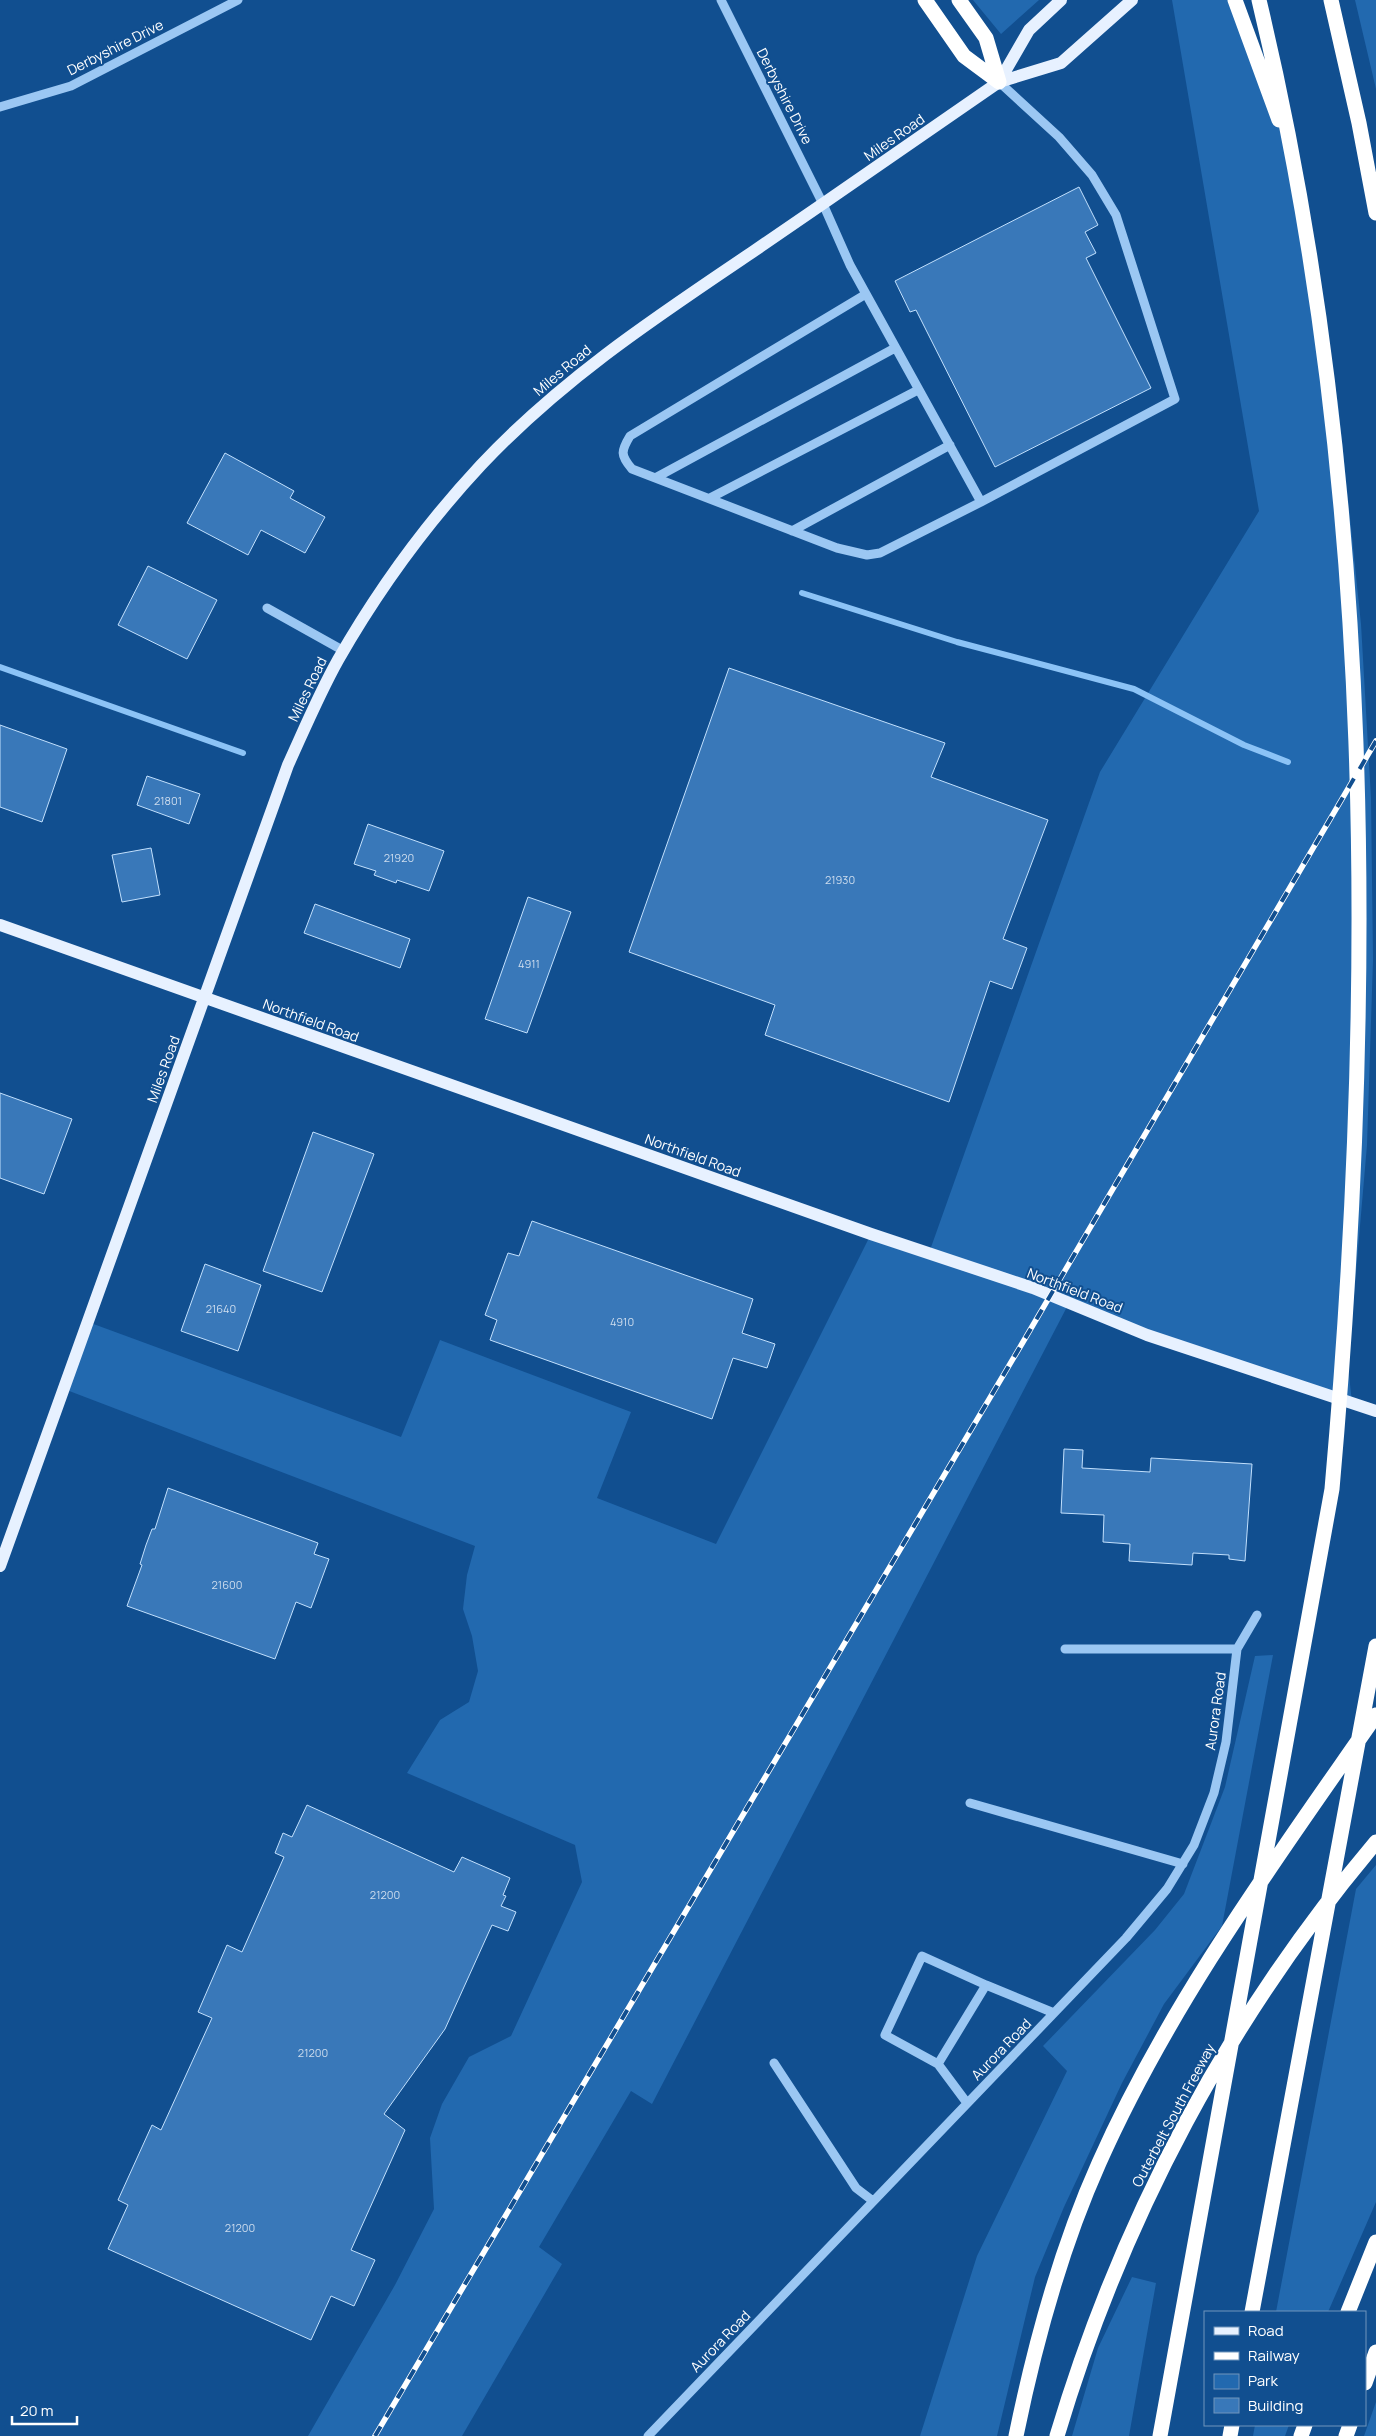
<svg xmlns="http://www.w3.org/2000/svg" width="1376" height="2436" font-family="Manrope,sans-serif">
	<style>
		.green { fill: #2269af }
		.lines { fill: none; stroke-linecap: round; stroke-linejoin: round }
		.stream { stroke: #8cc3f6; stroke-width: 6 }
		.building { fill: #3978b9; stroke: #c2e0fd }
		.minor { stroke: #9bc7f3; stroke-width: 9 }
		.major { stroke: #e7f1ff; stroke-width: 12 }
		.highway { stroke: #fff; stroke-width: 15 }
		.rail-casing { stroke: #fff; stroke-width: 5.5 }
		.rail { stroke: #114f90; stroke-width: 4; stroke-dasharray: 11; stroke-linecap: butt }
		.labels { text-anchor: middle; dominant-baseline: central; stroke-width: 4; stroke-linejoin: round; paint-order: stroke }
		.number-label { font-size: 11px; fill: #ceddee }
		.street-label { font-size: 14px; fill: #fff; stroke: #114f90 }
	</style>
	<rect width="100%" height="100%" fill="#114f90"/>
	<path class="green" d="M973 0H1039L1001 34Z
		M1172 0H1235L1296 166 1338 403 1361 624 1371 798 1373 960 1367 1145 1348 1365 1352 1403 1069 1303 652 2104 631 2091 539 2247 562 2264 462 2436H308L395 2285 434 2209 430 2138 442 2104 469 2057 511 2036 582 1882 575 1845 407 1773 440 1720 469 1702 478 1671 472 1636 463 1609 467 1575 475 1546 64 1389 88 1322 401 1437 440 1340 631 1412 597 1498 716 1544 871 1234 929 1253 1100 772 1259 511Z
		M1355 0H1376V89Z
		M1273 1655 1222 1926 1164 2004 1122 2083 1064 2207 1035 2277 997 2436H920L977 2256 1067 2071 1043 2046 1155 1930 1184 1894 1225 1787 1255 1656Z
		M1376 1865V2202L1328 2312H1276L1356 1889Z
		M1132 2277 1156 2283 1129 2436H1072L1098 2348Z
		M1376 2402V2436H1364Z
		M1255 2425H1289L1285 2436H1253Z"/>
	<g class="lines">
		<path class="stream" d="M802 593 957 642 1134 689 1244 745 1288 762
			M0 667 243 753"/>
	</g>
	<path class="building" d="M1079 187 1098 225 1085 232 1096 253 1086 258 1151 388 995 467 916 310 910 312 895 281Z
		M225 453 294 491 290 498 325 517 305 553 261 530 248 555 187 523Z
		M148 566 217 600 187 659 118 625Z
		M729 668 945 743 931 777 1048 820 1003 939 1027 948 1012 989 990 981 949 1102 765 1035 775 1005 629 952Z
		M0 725 67 749 42 822 0 807Z
		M147 776 200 794 189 824 137 805Z
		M368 824 444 851 429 891 397 880 396 883 374 875 376 871 354 864Z
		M151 848 160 895 122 902 112 855Z
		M528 897 571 912 527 1033 485 1019Z
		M315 904 410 939 400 968 304 933Z
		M0 1093 72 1119 44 1194 0 1178Z
		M313 1132 374 1154 322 1292 263 1271Z
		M532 1221 753 1299 742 1333 775 1344 767 1368 733 1358 712 1419 490 1340 497 1320 485 1315 508 1253 519 1256Z
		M205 1264 261 1285 238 1351 181 1331Z
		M1064 1449 1083 1450 1082 1468 1150 1472 1151 1458 1252 1464 1245 1561 1229 1559V1555L1193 1553 1192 1565 1129 1561 1130 1544 1103 1542 1104 1515 1061 1513Z
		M168 1488 318 1543 314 1554 329 1559 311 1608 296 1602 275 1659 127 1606 142 1565 140 1564 146 1545 152 1529H155Z
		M307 1805 454 1872 462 1857 510 1878 503 1895 506 1896 501 1906 516 1912 508 1931 492 1925 445 2029 384 2114 405 2130 351 2250 375 2260 354 2306 331 2296 311 2340 108 2249 128 2205 118 2200 152 2125 161 2130 212 2018 198 2012 227 1945 242 1952 284 1857 275 1853 283 1833 292 1837Z"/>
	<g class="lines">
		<path class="minor" d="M721 0 823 204 850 265 981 502 1175 399 1116 215 1092 175 1059 137 999 82
			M0 107 71 86 238 0
			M866 294 630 436C621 451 620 455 632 469L837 548 867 555 880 553 981 502
			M657 477 895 348
			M710 498 918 390
			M792 531 950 445
			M267 608 344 651
			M1065 1649H1237
			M970 1803 1183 1864
			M774 2063 856 2188 873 2201
			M938 2064 885 2035 922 1956 986 1985
			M967 2103 938 2064 986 1985 1054 2013
			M648 2436 1126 1938 1167 1889 1194 1845 1214 1793 1226 1742 1237 1649 1257 1615"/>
		<path class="major" d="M999 82 1029 30 1061 0
			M0 925 871 1234 1033 1288 1147 1335 1376 1411
			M0 1566 288 765C304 730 319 694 338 660 378 590 426 524 481 465 563 378 656 317 754 251 836 195 918 138 999 82L1061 63 1132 0"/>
		<path class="highway" d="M925 0 964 56 999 82
			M959 0 986 38 999 82
			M1235 0 1279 120
			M1331 0 1359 123 1376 213
			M1252 2312 1376 1646
			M1348 2312 1376 2242
			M1365 2383 1376 2352
			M1016 2436C1035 2343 1060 2250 1099 2163 1170 2003 1276 1859 1376 1715
			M1057 2436C1122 2218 1229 2016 1376 1842
			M1160 2436 1332 1489C1376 992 1376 488 1259 0
			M1230 2436 1232 2425
			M1301 2436 1305 2425
			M1346 2436 1350 2425"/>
		<defs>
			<path id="rail" d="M375 2436 1023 1342 1376 741"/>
		</defs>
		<use href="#rail" class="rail-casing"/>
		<use href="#rail" class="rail"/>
	</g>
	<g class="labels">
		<g class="number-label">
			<text x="168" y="800">21801</text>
			<text x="399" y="857">21920</text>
			<text x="840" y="879">21930</text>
			<text x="529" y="963">4911</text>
			<text x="221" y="1308">21640</text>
			<text x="622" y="1321">4910</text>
			<text x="227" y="1584">21600</text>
			<text x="385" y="1894">21200</text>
			<text x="313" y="2052">21200</text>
			<text x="240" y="2227">21200</text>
		</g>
		<g class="street-label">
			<text transform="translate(115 47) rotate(-27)">Derbyshire Drive</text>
			<text transform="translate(785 96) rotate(63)">Derbyshire Drive</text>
			<text transform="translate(894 137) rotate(-35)">Miles Road</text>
			<text transform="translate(562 370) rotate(-40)">Miles Road</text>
			<text transform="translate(307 689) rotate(-64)">Miles Road</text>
			<text transform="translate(311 1020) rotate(20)">Northfield Road</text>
			<text transform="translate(163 1069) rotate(-70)">Miles Road</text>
			<text transform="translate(693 1155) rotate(20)">Northfield Road</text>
			<text transform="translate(1075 1290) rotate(21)">Northfield Road</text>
			<text transform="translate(1215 1711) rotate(-82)">Aurora Road</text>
			<text transform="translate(1001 2049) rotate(-46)">Aurora Road</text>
			<text transform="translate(1173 2115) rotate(-62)">Outerbelt South Freeway</text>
			<text transform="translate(720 2341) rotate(-46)">Aurora Road</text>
		</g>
	</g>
	<rect x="1204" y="2311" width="162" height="115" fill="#114f90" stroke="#7095bc"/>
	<rect x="1214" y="2327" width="25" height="8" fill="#e7f1ff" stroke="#7095bc"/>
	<text x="1248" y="2336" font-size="15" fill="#ffffff">Road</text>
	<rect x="1214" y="2352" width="25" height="8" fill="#ffffff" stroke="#7095bc"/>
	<text x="1248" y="2361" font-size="15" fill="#ffffff">Railway</text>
	<rect x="1214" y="2374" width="25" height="15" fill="#2269af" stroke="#7095bc"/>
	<text x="1248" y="2386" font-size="15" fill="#ffffff">Park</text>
	<rect x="1214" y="2398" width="25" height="15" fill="#3978b9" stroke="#7095bc"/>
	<text x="1248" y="2411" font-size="15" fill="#ffffff">Building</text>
	<path d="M12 2416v8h65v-8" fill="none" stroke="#ffffff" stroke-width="2.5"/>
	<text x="20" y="2416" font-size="15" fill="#ffffff" stroke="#114f90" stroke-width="4" paint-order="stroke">20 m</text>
</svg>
